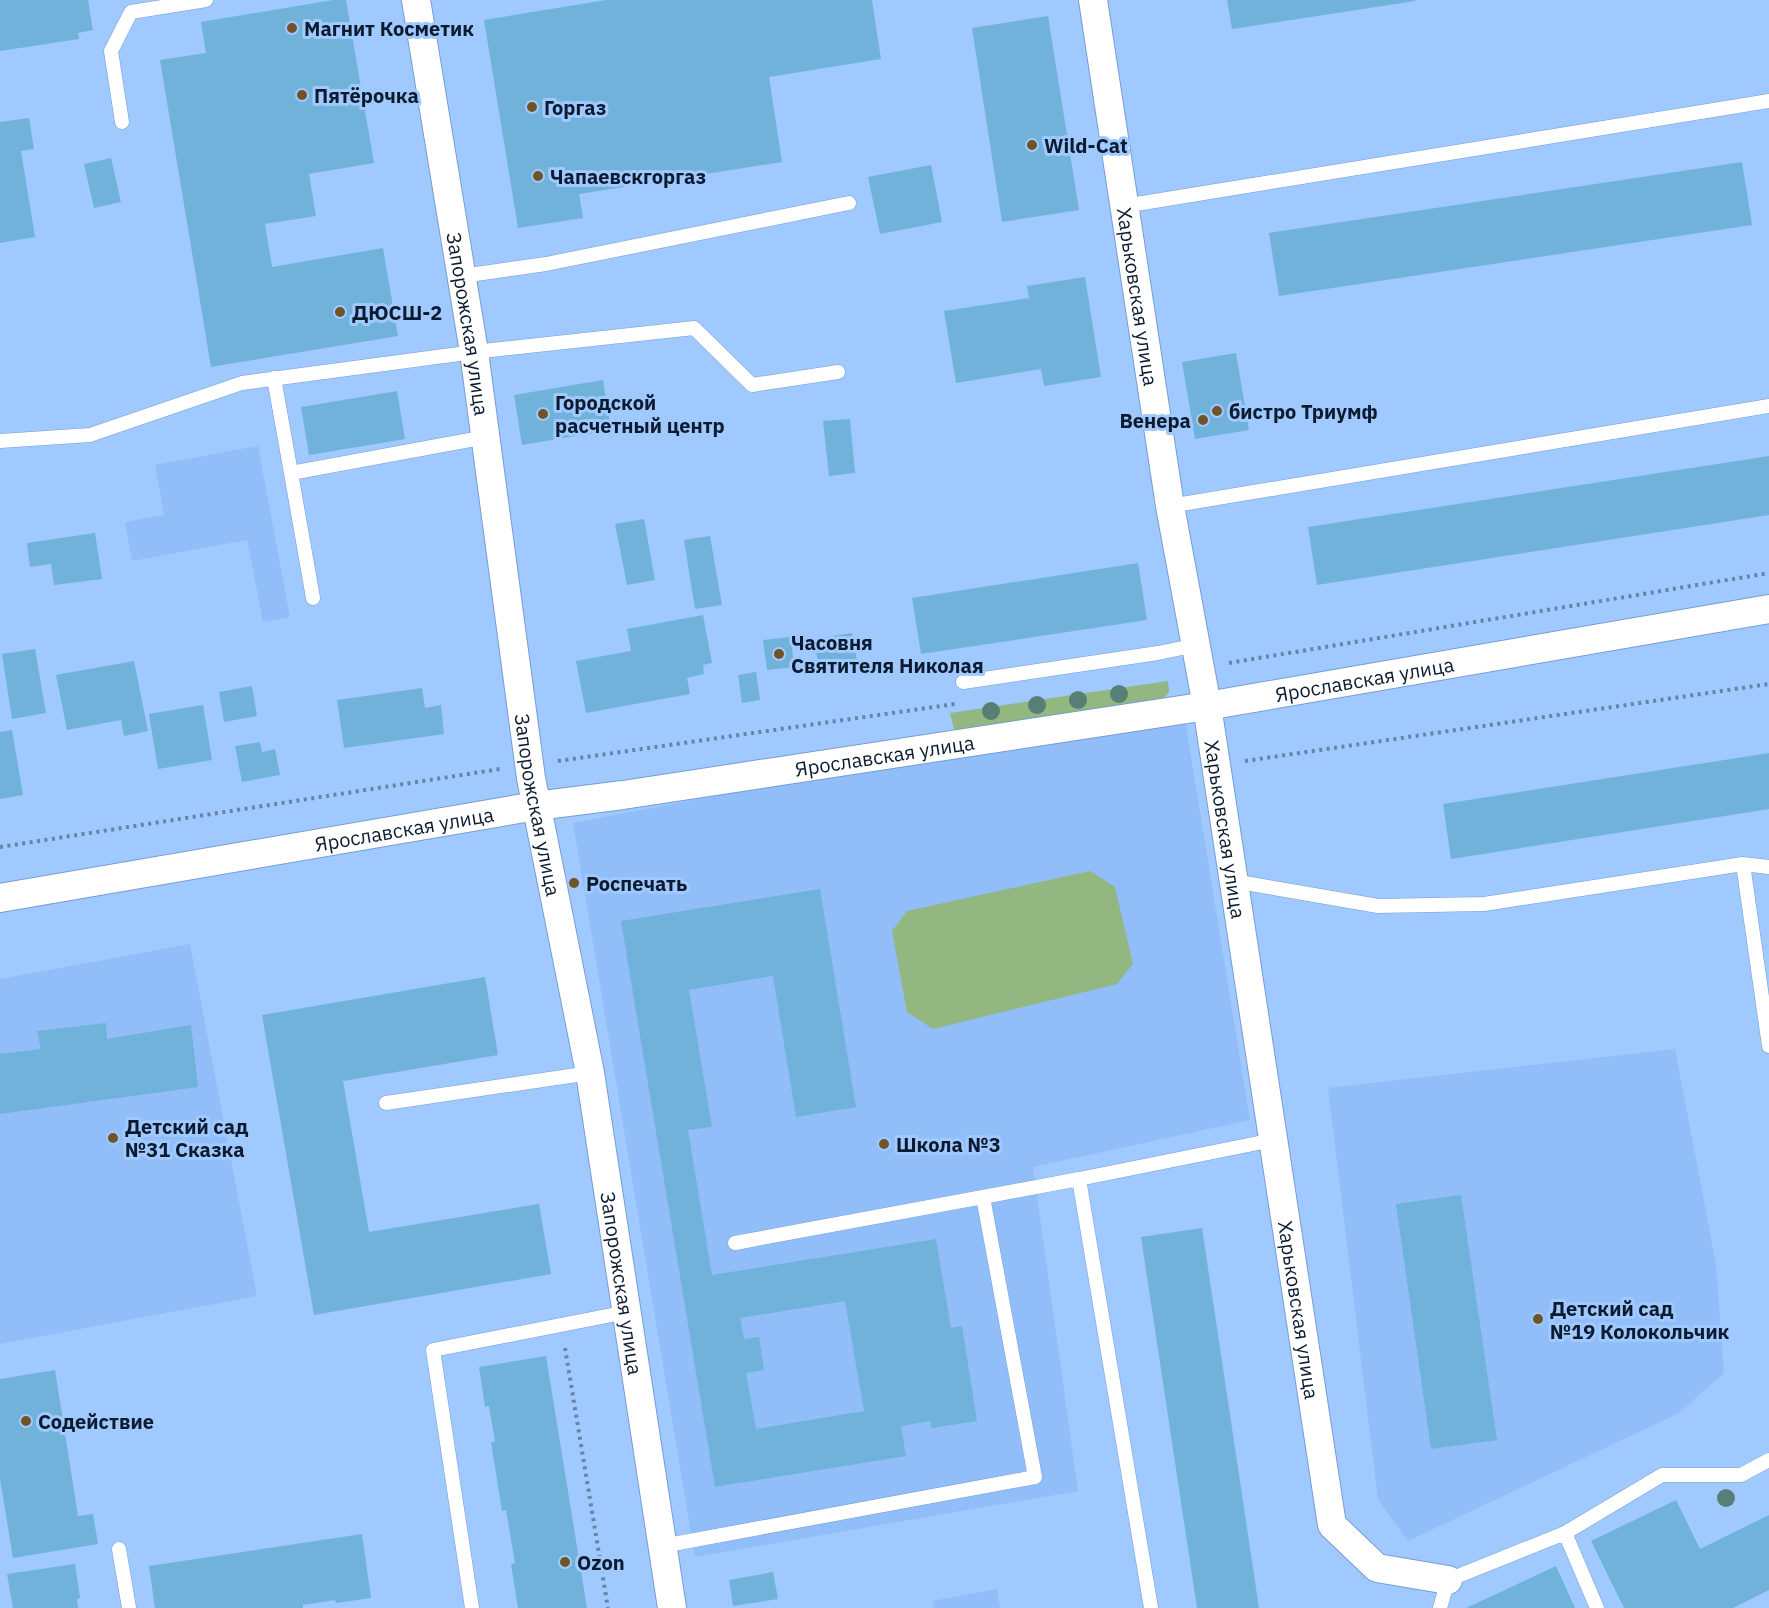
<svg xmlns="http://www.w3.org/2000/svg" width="1769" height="1608" font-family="'IBM Plex Sans',sans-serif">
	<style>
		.built { fill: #91bdf9 }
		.green { fill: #92b781 }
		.building { fill: #71b2da; fill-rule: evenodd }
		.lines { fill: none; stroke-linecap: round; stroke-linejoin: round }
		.service-casing { stroke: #779dd1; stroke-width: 15 }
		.minor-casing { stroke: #779dd1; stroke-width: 30 }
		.path { stroke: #6583ac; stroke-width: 4; stroke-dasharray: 3 4.5; stroke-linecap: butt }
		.service { stroke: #fff; stroke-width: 14 }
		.minor { stroke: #fff; stroke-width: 28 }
		.tree { fill: #587f76 }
		.poi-dot { fill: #705326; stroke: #a0c9ff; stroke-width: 2 }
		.labels { text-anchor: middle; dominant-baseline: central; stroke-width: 6; stroke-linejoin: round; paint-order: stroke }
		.poi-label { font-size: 20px; font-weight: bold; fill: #0c1b2f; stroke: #a0c9ff; text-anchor: start }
		.street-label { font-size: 20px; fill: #0c1b2f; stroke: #a0c9ff }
	</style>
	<rect width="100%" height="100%" fill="#a0c9ff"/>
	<path class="built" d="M258 446 290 617 263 622 247 540 132 561 125 522 164 515 155 465Z
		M1183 707 1250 1120 1033 1167 1078 1491 695 1557 573 823Z
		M190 944 257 1296 0 1344V979Z
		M1675 1049 1716 1264 1724 1373 1679 1413 1408 1541 1378 1500 1328 1088Z
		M997 1589 1000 1608H934L932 1601Z"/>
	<path class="green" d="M1168 681 1169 692 1164 698 962 734 954 729 950 713Z
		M1090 871 1115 887 1133 964 1117 984 933 1029 907 1012 892 931 907 911Z"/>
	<path class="building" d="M0 0H88L93 30 78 33 79 39 0 51Z
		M333 0H346L374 163 309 174 316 216 265 224 272 267 383 248 398 336 211 367 160 60 206 53 201 22Z
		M606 0H872L881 59 769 77 782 162 579 194 583 218 518 228 484 20Z
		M1227 0H1415V1L1232 29Z
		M1048 16 1079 210 1002 222 972 28Z
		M29 118 34 149 21 151 35 237 0 243V122Z
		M111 158 121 202 94 208 84 164Z
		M1742 162 1752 225 1279 296 1269 233Z
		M931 165 942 222 880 234 868 177Z
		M1085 277 1101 377 1044 386 1041 369 956 383 944 311 1029 298 1027 286Z
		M1236 353 1249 430 1195 439 1182 362Z
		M603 380 611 430 522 445 514 395Z
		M397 391 405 439 309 455 301 407Z
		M850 419 855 473 829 476 823 421Z
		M1769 456V515L1317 585 1308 527Z
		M644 519 655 580 627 585 615 524Z
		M95 533 102 579 54 585 51 564 30 567 27 543Z
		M710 536 722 605 695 609 684 540Z
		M1138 563 1147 620 921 654 912 598Z
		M703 615 712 663 703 665 704 674 687 678 690 694 586 713 576 661 631 651 627 629Z
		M852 633 858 667 820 674 814 639Z
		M791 637 794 667 767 670 763 640Z
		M35 649 46 713 12 719 2 654Z
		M134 661 148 731 124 736 121 720 67 730 56 675Z
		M756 672 760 700 742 703 738 675Z
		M252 686 257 716 224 722 219 692Z
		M422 688 425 708 441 705 444 734 344 748 337 700Z
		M203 705 212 760 158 769 149 714Z
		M12 730 23 795 0 799V732Z
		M260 742 262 752 275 749 280 775 242 782 235 746Z
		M1769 753V809L1451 859 1443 804Z
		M820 889 856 1107 796 1117 773 976 689 990 712 1127 688 1130 712 1275 936 1239 951 1328 962 1326 977 1421 932 1428 930 1421 901 1426 906 1456 715 1487 621 921ZM845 1301 864 1411 756 1429 746 1373 764 1370 759 1337 744 1339 740 1318Z
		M485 977 498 1055 343 1081 369 1232 539 1204 551 1274 314 1315 262 1015Z
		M106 1023 107 1039 191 1025 198 1087 0 1114V1054L41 1049 37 1031Z
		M1461 1195 1497 1440 1431 1449 1396 1204Z
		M1202 1228 1259 1608H1197L1141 1237Z
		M546 1356 587 1608H518L511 1564 515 1563 506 1510 502 1511 491 1442H495L489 1406 485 1407 479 1367Z
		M55 1370 78 1516 93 1514 98 1544 13 1558 0 1479V1379Z
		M1676 1500 1700 1549 1769 1515V1590L1733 1608H1624L1591 1541Z
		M362 1534 371 1598 336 1603 335 1600 303 1605V1608H155L149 1566Z
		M75 1564 80 1598 77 1599 78 1608H13L7 1574Z
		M1556 1566 1575 1608H1466L1505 1590Z
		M773 1572 778 1599 733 1606 729 1580Z"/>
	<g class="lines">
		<defs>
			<path id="service" d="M122 122 111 51 131 12 206 0
				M1124 206 1769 101
				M462 276 546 264 849 203
				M274 378 291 473 486 437
				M0 441 90 435 242 383 474 352 694 328 752 385 838 372
				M291 473 313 598
				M1170 506 1769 406
				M963 682 1158 653 1197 645
				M1743 864 1769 1046
				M1233 881 1378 906 1484 904 1743 864 1769 867
				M386 1103 590 1073
				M735 1243 983 1197
				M1565 1533 1597 1608
				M662 1546 1035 1477 983 1197 1079 1179
				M119 1549 129 1608
				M472 1608 433 1350 627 1312
				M1151 1608 1079 1179 1273 1140
				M1440 1608 1448 1580 1565 1533 1662 1475H1741L1769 1460"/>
			<g id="minor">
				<path id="s1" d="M416 0 474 352 531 778 590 1073 672 1608"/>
				<path id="s2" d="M1093 0 1170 506 1207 706 1332 1525 1377 1568 1448 1580"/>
				<path id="s3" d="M0 898 536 806 623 795 1207 706 1769 609"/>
			</g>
		</defs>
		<use href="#service" class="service-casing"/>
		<use href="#minor" class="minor-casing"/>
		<path class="path" d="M1229 663 1769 573
			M558 761 955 704
			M1245 761 1769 684
			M0 847 500 769
			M565 1348 608 1608"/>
		<use href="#service" class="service"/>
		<use href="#minor" class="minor"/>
	</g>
	<g class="tree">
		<circle cx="1119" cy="694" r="9"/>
		<circle cx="1078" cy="700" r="9"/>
		<circle cx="1037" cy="705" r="9"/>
		<circle cx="991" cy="711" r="9"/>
		<circle cx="1726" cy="1498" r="9"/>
	</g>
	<g class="poi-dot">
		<circle cx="292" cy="28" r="6"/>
		<circle cx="302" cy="95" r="6"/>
		<circle cx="532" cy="107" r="6"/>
		<circle cx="1032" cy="145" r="6"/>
		<circle cx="538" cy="176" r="6"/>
		<circle cx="340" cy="312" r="6"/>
		<circle cx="1217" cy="411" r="6"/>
		<circle cx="543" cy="414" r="6"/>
		<circle cx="1203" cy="420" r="6"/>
		<circle cx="779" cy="654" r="6"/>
		<circle cx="574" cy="883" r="6"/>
		<circle cx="113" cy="1138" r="6"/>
		<circle cx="884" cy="1144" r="6"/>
		<circle cx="1538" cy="1319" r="6"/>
		<circle cx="26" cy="1421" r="6"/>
		<circle cx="565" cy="1562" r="6"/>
	</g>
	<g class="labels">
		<g class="poi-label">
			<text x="304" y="28">Магнит Косметик</text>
			<text x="314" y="95">Пятёрочка</text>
			<text x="544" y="107">Горгаз</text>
			<text x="1044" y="145">Wild-Cat</text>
			<text x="550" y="176">Чапаевскгоргаз</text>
			<text x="352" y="312">ДЮСШ-2</text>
			<text x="555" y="402">Городской<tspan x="555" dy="23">расчетный центр</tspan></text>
			<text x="1229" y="411">бистро Триумф</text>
			<text x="1191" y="420" text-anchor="end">Венера</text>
			<text x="791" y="642">Часовня<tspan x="791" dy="23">Святителя Николая</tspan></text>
			<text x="586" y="883">Роспечать</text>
			<text x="125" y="1126">Детский сад<tspan x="125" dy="23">№31 Сказка</tspan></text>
			<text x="896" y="1144">Школа №3</text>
			<text x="1550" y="1308">Детский сад<tspan x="1550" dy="23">№19 Колокольчик</tspan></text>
			<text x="38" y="1421">Содействие</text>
			<text x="577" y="1562">Ozon</text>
		</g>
		<g class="street-label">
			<text stroke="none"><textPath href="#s2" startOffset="300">Харьковская улица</textPath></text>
			<text stroke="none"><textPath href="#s1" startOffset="328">Запорожская улица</textPath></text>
			<text stroke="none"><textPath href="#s3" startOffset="1382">Ярославская улица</textPath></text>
			<text stroke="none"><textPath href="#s3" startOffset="896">Ярославская улица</textPath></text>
			<text stroke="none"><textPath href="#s1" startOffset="814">Запорожская улица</textPath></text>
			<text stroke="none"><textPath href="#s3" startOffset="410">Ярославская улица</textPath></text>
			<text stroke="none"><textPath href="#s2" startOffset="840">Харьковская улица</textPath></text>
			<text stroke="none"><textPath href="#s1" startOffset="1300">Запорожская улица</textPath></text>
			<text stroke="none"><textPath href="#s2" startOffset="1326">Харьковская улица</textPath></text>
		</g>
	</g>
</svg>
